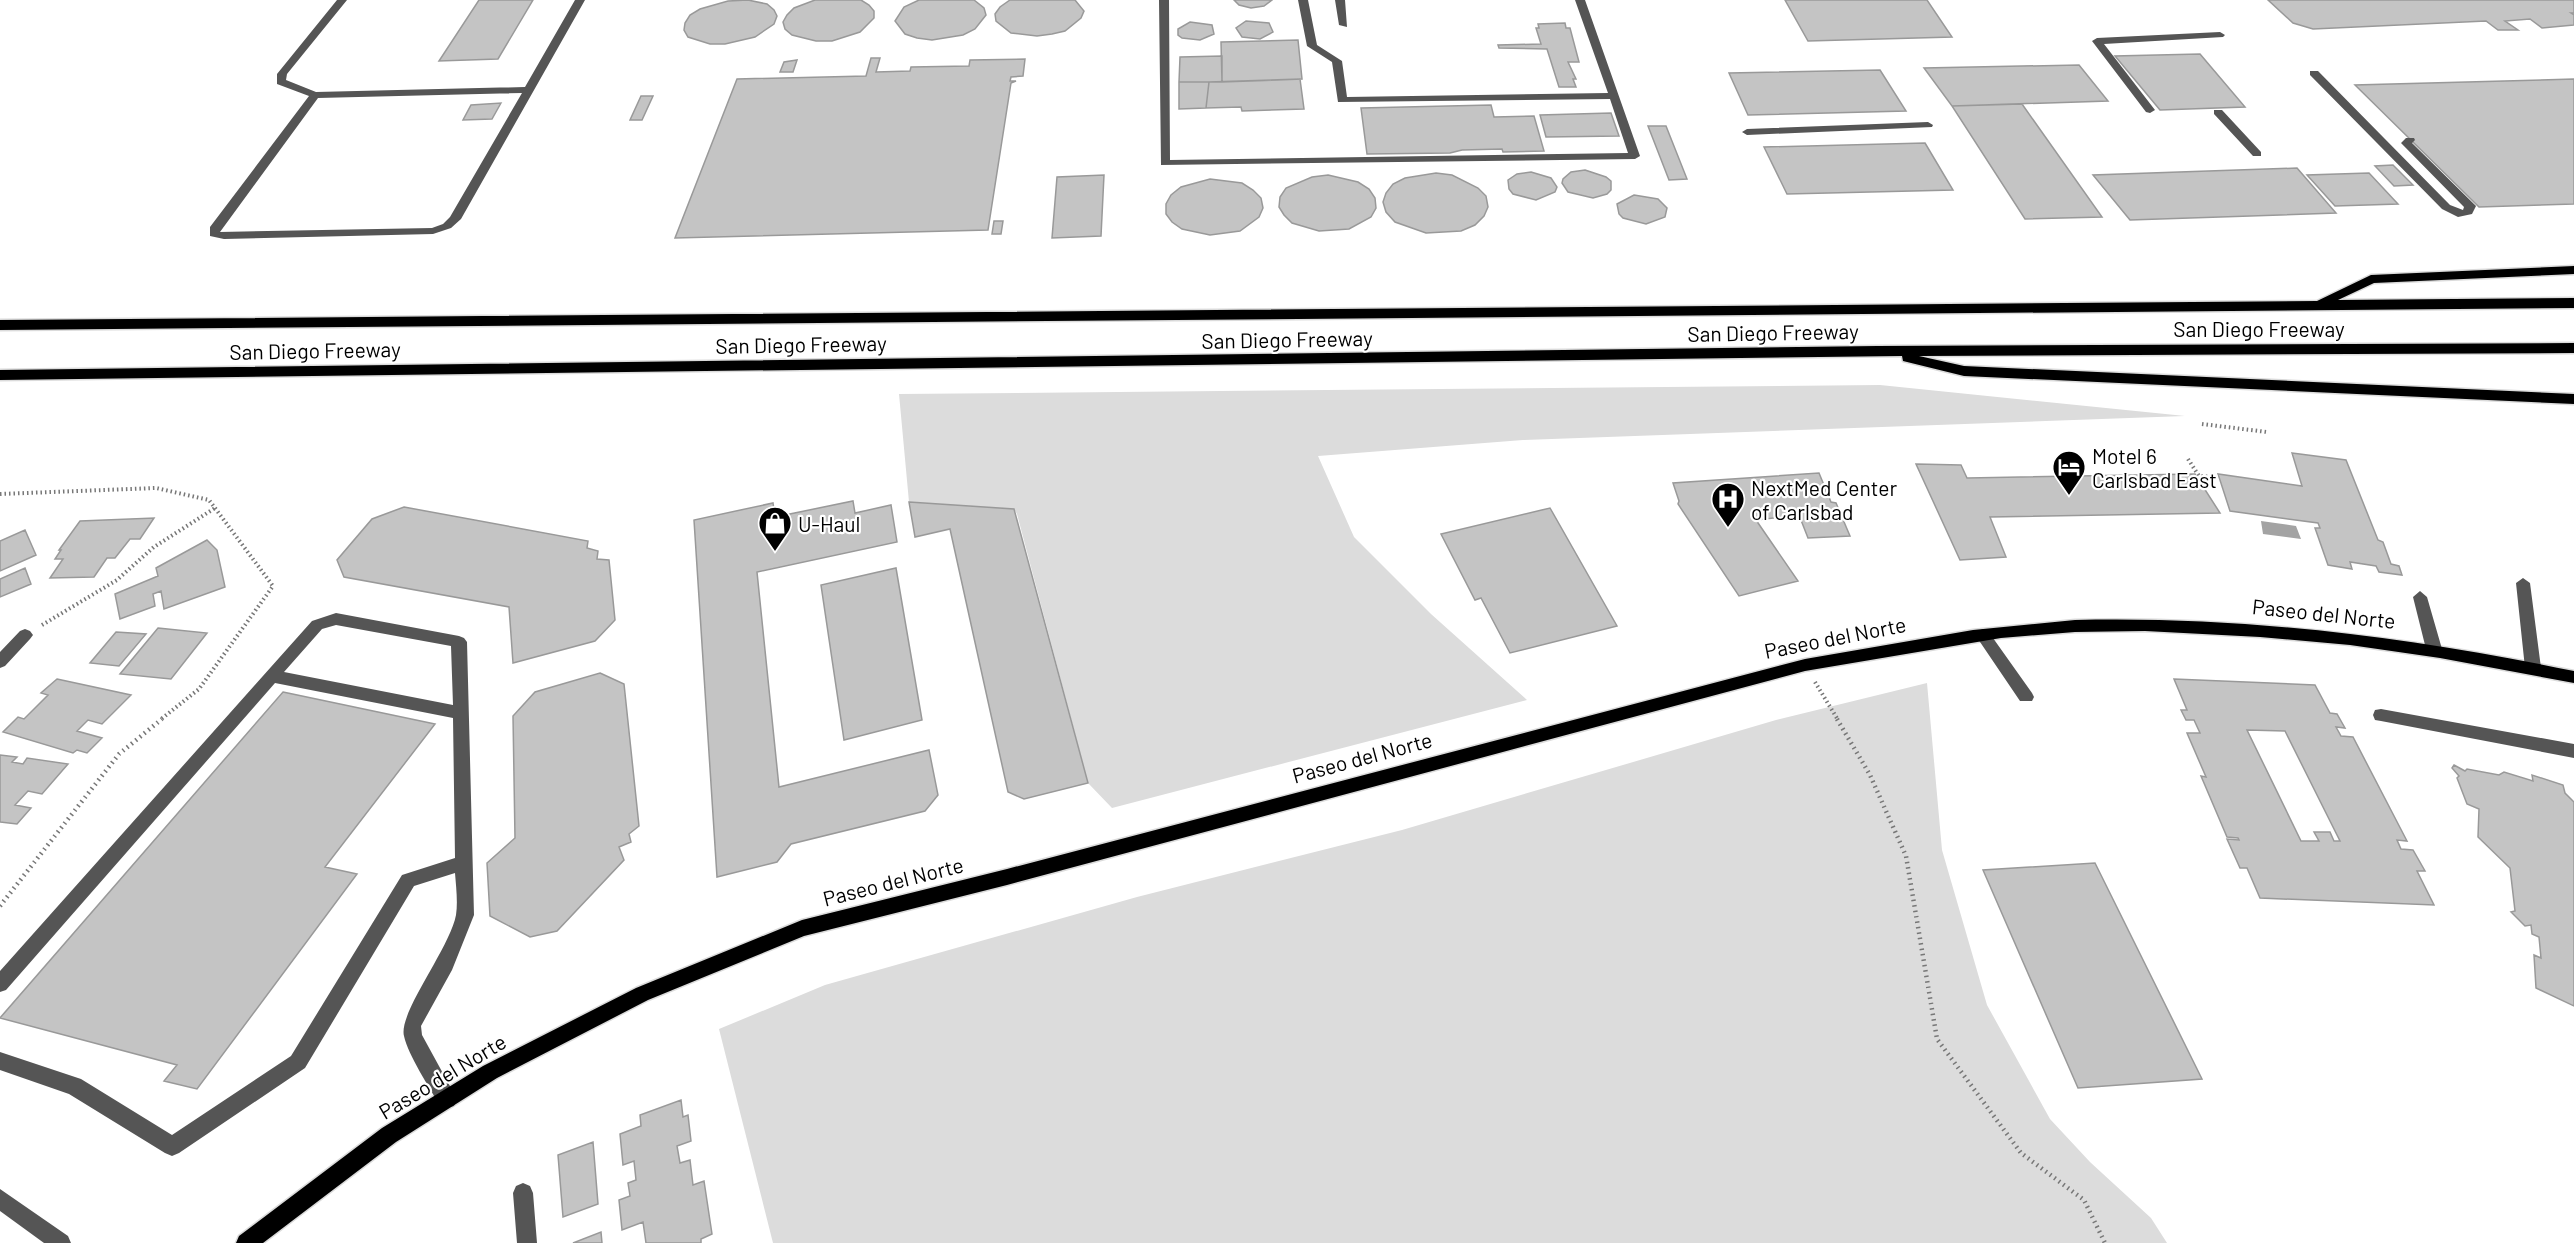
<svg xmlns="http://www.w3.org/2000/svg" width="2574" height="1243" font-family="Barlow,sans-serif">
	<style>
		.green { fill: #dcdcdc }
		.water { fill: #a3a3a3 }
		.building { fill: #c4c4c4; stroke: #999; stroke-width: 1.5; fill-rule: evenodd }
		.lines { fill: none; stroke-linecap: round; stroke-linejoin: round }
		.major-casing { stroke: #dbdbdb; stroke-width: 3 }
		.highway-casing { stroke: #dbdbdb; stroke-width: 3 }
		.path-far1 { stroke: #777; stroke-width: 4; stroke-dasharray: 1.5 3; stroke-linecap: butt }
		.path { stroke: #777; stroke-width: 4.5; stroke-dasharray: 1.5 4; stroke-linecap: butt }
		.minor { fill: #555; fill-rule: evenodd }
		.major { fill: #000; fill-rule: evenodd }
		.highway { fill: #000; fill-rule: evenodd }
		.labels { text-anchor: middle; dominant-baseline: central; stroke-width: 4.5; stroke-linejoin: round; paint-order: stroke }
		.street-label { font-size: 21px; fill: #000; stroke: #fff }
		.poi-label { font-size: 21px; fill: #000; stroke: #fff; text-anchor: start }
	</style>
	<rect width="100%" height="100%" fill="#fff"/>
	<path class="green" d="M1880 385 2185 416 1523 440 1318 456 1354 537 1431 614 1527 700 1112 808 1088 783 1017 514 1014 509 909 502 899 394Z
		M1927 683 1942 850 1987 1005 2050 1119 2090 1162 2151 1218 2167 1243H773L719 1029 825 985 1137 897 1402 830 1776 720Z"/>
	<path class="water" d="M2261 521 2296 526 2301 539 2263 534Z"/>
	<path class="building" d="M479 0H533L498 59 439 61Z
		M748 0 767 4 774 10 777 16 774 24 755 37 725 44H710L688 37 684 30 685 23 690 15 700 9 728 1Z
		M815 0H861L869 5 874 11V18L860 32 832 41H816L792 35 785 29 783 22 787 15 794 8Z
		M919 0H974L984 8 986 15 975 29 963 35 932 40 917 38 905 34 895 21 904 7Z
		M1075 0 1084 11 1081 18 1065 31 1052 34 1037 36 1011 33 996 21 995 14 1000 7 1010 0Z
		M1234 0H1272L1264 6 1251 8 1239 5Z
		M1785 0H1927L1952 37 1808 41Z
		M2268 0H2574V13H2571L2574 15V25L2542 28 2530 19 2505 21 2518 30H2498L2486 21 2313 29 2293 23Z
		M1246 21 1269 23 1273 32 1260 39 1242 37 1236 28Z
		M1190 22 1212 25 1214 34 1200 40 1182 38 1178 35V29Z
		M1565 23 1566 28H1570L1579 62H1568L1576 79H1573L1576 87H1559L1547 49 1499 48 1498 45 1541 44 1536 28H1539L1538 24Z
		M1298 40 1302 79 1222 82 1221 42Z
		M2200 54 2245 107 2160 110 2115 56Z
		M1222 56V82H1179L1180 57Z
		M871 58H880L876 72 910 71 911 67 969 66 970 60 1025 59 1023 76 1011 77 1010 81H1016L1011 83 988 230 675 238 737 79 866 76Z
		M797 60 793 72H780L784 62Z
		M2079 65 2108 101 1952 106 1924 68Z
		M1880 70 1906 111 1748 115 1729 73Z
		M1300 79 1304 109 1242 111 1241 107 1206 108 1209 82Z
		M2574 79V204L2479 207 2355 85Z
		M1179 82H1209L1206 108 1179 109Z
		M641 96H653L642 120H630Z
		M501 103 492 119 463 120 471 105Z
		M2022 104 2102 217 2025 219 1952 106Z
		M1491 105 1494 117 1534 116 1544 151 1503 152 1502 149 1462 150 1450 153 1367 154 1361 108Z
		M1611 113 1619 136 1546 137 1540 115Z
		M1648 126H1666L1687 179 1669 180Z
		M1925 143 1953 190 1787 194 1764 147Z
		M2393 165 2413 185 2394 186 2375 166Z
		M2297 168 2336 213 2130 220 2093 175Z
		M1585 170 1606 177 1611 181V190L1607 194 1593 198 1568 192 1562 183 1563 179 1571 172Z
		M1531 172 1551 178 1557 187 1555 192 1536 200 1513 194 1509 189 1508 180 1517 174Z
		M1436 173 1452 175 1478 188 1486 196 1488 207 1484 216 1475 225 1461 231 1426 233 1395 222 1386 212 1383 202 1386 193 1393 184 1405 178Z
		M2369 173 2398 204 2335 206 2307 175Z
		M1104 175 1101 236 1052 238 1057 177Z
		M1328 175 1358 182 1369 189 1375 198 1376 208 1371 217 1349 229 1319 231 1292 223 1284 215 1279 207 1280 197 1286 188 1312 177Z
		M1210 179 1242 183 1253 190 1261 198 1263 208 1259 217 1240 231 1210 235 1182 229 1172 222 1166 214V204L1171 195 1181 187Z
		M1634 195 1658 199 1667 208 1665 217 1646 224 1623 218 1619 214 1617 204Z
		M994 221H1003L1001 234H992Z
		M2292 453 2346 460 2378 540 2383 542 2391 564 2399 566 2402 575 2379 572 2376 566 2350 562 2352 569 2328 565 2315 528H2320L2318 523 2230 511 2218 474 2302 486Z
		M1916 464 1961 465 1967 478 2195 474 2220 513 1990 517 2006 557 1960 560Z
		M1819 473 1831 502 1836 503 1850 536 1808 538 1799 515 1756 520 1798 581 1739 596 1678 504 1679 501 1673 483Z
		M853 501 855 513 891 505 897 542 757 572 779 787 929 750 938 795 925 811 791 844 777 862 717 877 694 520 773 503 775 517Z
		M909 502 1014 509 1088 783 1024 799 1008 792 950 529 915 537Z
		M404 507 588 541 587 548 598 551 597 559 609 560 615 620 595 641 513 663 509 607 344 577 337 560 372 519Z
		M1550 508 1617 626 1510 653 1481 598 1475 600 1441 534Z
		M154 518 140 539H130L115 558H107L94 577 50 578 63 559H55L61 550H59L80 521Z
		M25 530 36 555 0 571V541Z
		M207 540 217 550 225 587 164 609 161 591 153 594 155 606 120 619 115 594 158 576 156 568Z
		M25 568 31 584 0 597V579Z
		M896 568 922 720 844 740 821 585Z
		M158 628 207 633 171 679 120 674Z
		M116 632 146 634 119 666 90 663Z
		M600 673 624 684 639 826 629 834 631 842 619 847 624 860 557 931 530 937 490 916 487 863 515 838 513 716 535 692Z
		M57 679 131 695 102 724 88 720 77 731 102 738 87 753 77 750 73 753 3 732 18 717 24 719 48 695 41 693Z
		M2174 679 2315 685 2330 713 2337 714 2345 728 2336 727 2341 736 2353 737 2407 841 2397 840 2401 849 2413 850 2425 871H2417L2434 905 2260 898 2247 868H2240L2227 839 2239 840 2238 838 2227 837 2201 776 2206 777 2187 733H2200L2194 720H2186L2181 710H2187ZM2247 730 2285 731 2340 841H2334L2330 832H2314L2319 841H2301Z
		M283 692 435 724 325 867 357 874 197 1089 164 1081 177 1065 0 1018Z
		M0 755 17 757 12 762 23 764 27 758 68 764 42 794 28 791 15 805 31 808 17 824 0 822Z
		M2454 765 2465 771 2467 769 2499 775 2504 772 2533 781 2532 775 2563 785 2565 793 2574 802V1006L2536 988 2534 955 2541 958 2539 937 2532 934 2531 925 2525 926 2511 912 2515 911 2510 868 2478 837 2479 809 2467 804 2457 778 2459 776 2452 768Z
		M2095 863 2202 1079 2078 1088 1983 870Z
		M681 1100 683 1117 688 1115 691 1141 677 1146 680 1163 690 1160 693 1185 704 1181 712 1234 701 1239V1243H646L643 1222 622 1230 619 1200 630 1196 628 1183 636 1180 634 1161 623 1165 620 1134 641 1126 640 1115Z
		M593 1142 598 1204 563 1217 558 1155Z
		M601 1232 602 1243H573Z"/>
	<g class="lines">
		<defs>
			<path id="major" d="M2075 620C2243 616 2410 637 2574 671V683L2440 658 2350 645 2260 637 2145 631 2075 632 2001 638 1805 671 1007 885 804 936 648 1000 497 1078 396 1142 263 1243H236L239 1236 382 1128 483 1066 636 988 802 920 1007 869 1805 659 1973 630Z"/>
			<path id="highway" d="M2574 266V274L2374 283 2338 300 2574 298V308L0 330V320L2317 301 2371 275Z
				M2574 343V353L1919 356 1964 366 2574 394V404L1964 376 1903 361 1902 356 0 380V370L1877 346Z"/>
		</defs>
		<use href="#major" class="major-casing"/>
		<use href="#highway" class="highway-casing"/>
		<path class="path-far1" d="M2202 424 2267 432
			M2188 459 2199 476 2215 477
			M0 494 156 488 209 500 273 586 199 689 160 720
			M42 625 117 580 154 547 215 508
			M1815 682 1838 720"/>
		<path class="path" d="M1837 719 1870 775 1906 856 1937 1039 2021 1153 2084 1200 2105 1243
			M0 906 119 754 162 719"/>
		<path class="minor" d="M337 0H347L287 74 286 80 316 92 525 87 575 0H585L461 219 451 228 433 234 224 239 210 236V227L309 96 277 84V74ZM522 93 450 217 443 224 432 228 220 232 318 98Z
			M1159 0H1169L1170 160 1628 153 1610 99 1338 102 1332 62 1307 46 1298 0H1308L1317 45 1342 61 1347 97 1608 93 1575 0H1585L1640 156 1635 159 1161 165Z
			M1335 0H1345L1347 27 1339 25Z
			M2220 32 2225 35 2223 37 2104 44 2155 110 2150 113 2146 112 2092 41 2097 38Z
			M2310 71H2318L2450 205 2463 210 2464 207 2401 143 2406 138H2414L2415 140 2412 143 2474 204 2476 206 2472 214 2458 217 2442 209 2310 75Z
			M2214 110H2222L2261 152V156H2253L2214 114Z
			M1928 122 1933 125 1932 127 1747 135 1742 132 1747 129Z
			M2523 578 2530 583 2541 668 2538 672H2528L2525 668 2516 583Z
			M2420 591 2427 597 2442 649 2439 653H2429L2426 649 2413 597Z
			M336 613 459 636 464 638 467 642 474 915 452 970 421 1026 422 1035 457 1099 454 1106 447 1108 440 1106C430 1088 408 1055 404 1036 398 1013 450 948 456 915 458 902 456 886 455 873L414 886 305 1068 179 1153 172 1156 165 1153 69 1094 0 1070V1052L81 1079 172 1135 291 1056 402 875 455 858 453 718 275 683 6 990 0 992V971L312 621ZM336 625 451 646 453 705 284 672 322 629Z
			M25 629 30 631 33 635 30 639 5 666 0 668V652L20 631Z
			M1983 629 1988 631 2032 693 2034 697 2032 701H2020L1978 639 1975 635 1978 631Z
			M2381 709 2574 744V758L2381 721 2375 720 2373 715 2375 710Z
			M523 1183 530 1186 533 1193 537 1243H517L513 1193 516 1186Z
			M0 1189 68 1236 71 1243H44L0 1211Z"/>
		<use href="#major" class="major"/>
		<use href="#highway" class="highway"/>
	</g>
	<defs>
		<symbol id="hotel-pin" viewBox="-11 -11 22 30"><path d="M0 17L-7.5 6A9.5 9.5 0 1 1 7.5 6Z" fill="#000" stroke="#fff"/><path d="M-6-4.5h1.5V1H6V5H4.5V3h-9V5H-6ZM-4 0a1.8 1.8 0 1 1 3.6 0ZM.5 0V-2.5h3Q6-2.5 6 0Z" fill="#fff"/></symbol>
		<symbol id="hospital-pin" viewBox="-11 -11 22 30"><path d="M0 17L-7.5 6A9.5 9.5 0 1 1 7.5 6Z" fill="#000" stroke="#fff"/><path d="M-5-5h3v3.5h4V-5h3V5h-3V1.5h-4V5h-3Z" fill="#fff"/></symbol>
		<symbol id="shop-pin" viewBox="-11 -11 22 30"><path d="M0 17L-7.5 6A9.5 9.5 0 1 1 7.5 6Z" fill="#000" stroke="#fff"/><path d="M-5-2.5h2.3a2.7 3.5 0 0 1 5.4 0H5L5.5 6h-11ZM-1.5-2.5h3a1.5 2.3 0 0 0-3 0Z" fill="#fff"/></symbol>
	</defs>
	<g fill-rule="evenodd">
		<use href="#hotel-pin" x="2050" y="448" width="38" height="52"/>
		<use href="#hospital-pin" x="1709" y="480" width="38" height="52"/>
		<use href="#shop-pin" x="756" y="504" width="38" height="52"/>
	</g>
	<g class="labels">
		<g class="street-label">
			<text x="2259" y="328">San Diego Freeway</text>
			<text transform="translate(1773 332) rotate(-1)">San Diego Freeway</text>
			<text transform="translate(1287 339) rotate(-1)">San Diego Freeway</text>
			<text transform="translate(801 344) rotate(-1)">San Diego Freeway</text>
			<text transform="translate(315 350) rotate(-1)">San Diego Freeway</text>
			<text transform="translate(2324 613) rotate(6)">Paseo del Norte</text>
			<text transform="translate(1835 637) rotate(-11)">Paseo del Norte</text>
			<text transform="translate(1362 757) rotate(-15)">Paseo del Norte</text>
			<text transform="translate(893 881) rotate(-14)">Paseo del Norte</text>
			<text transform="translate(442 1076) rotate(-31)">Paseo del Norte</text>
		</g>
		<g class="poi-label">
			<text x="2092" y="455">Motel 6<tspan x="2092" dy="24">Carlsbad East</tspan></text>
			<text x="1751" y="487">NextMed Center<tspan x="1751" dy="24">of Carlsbad</tspan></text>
			<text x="798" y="523">U-Haul</text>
		</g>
	</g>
</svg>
